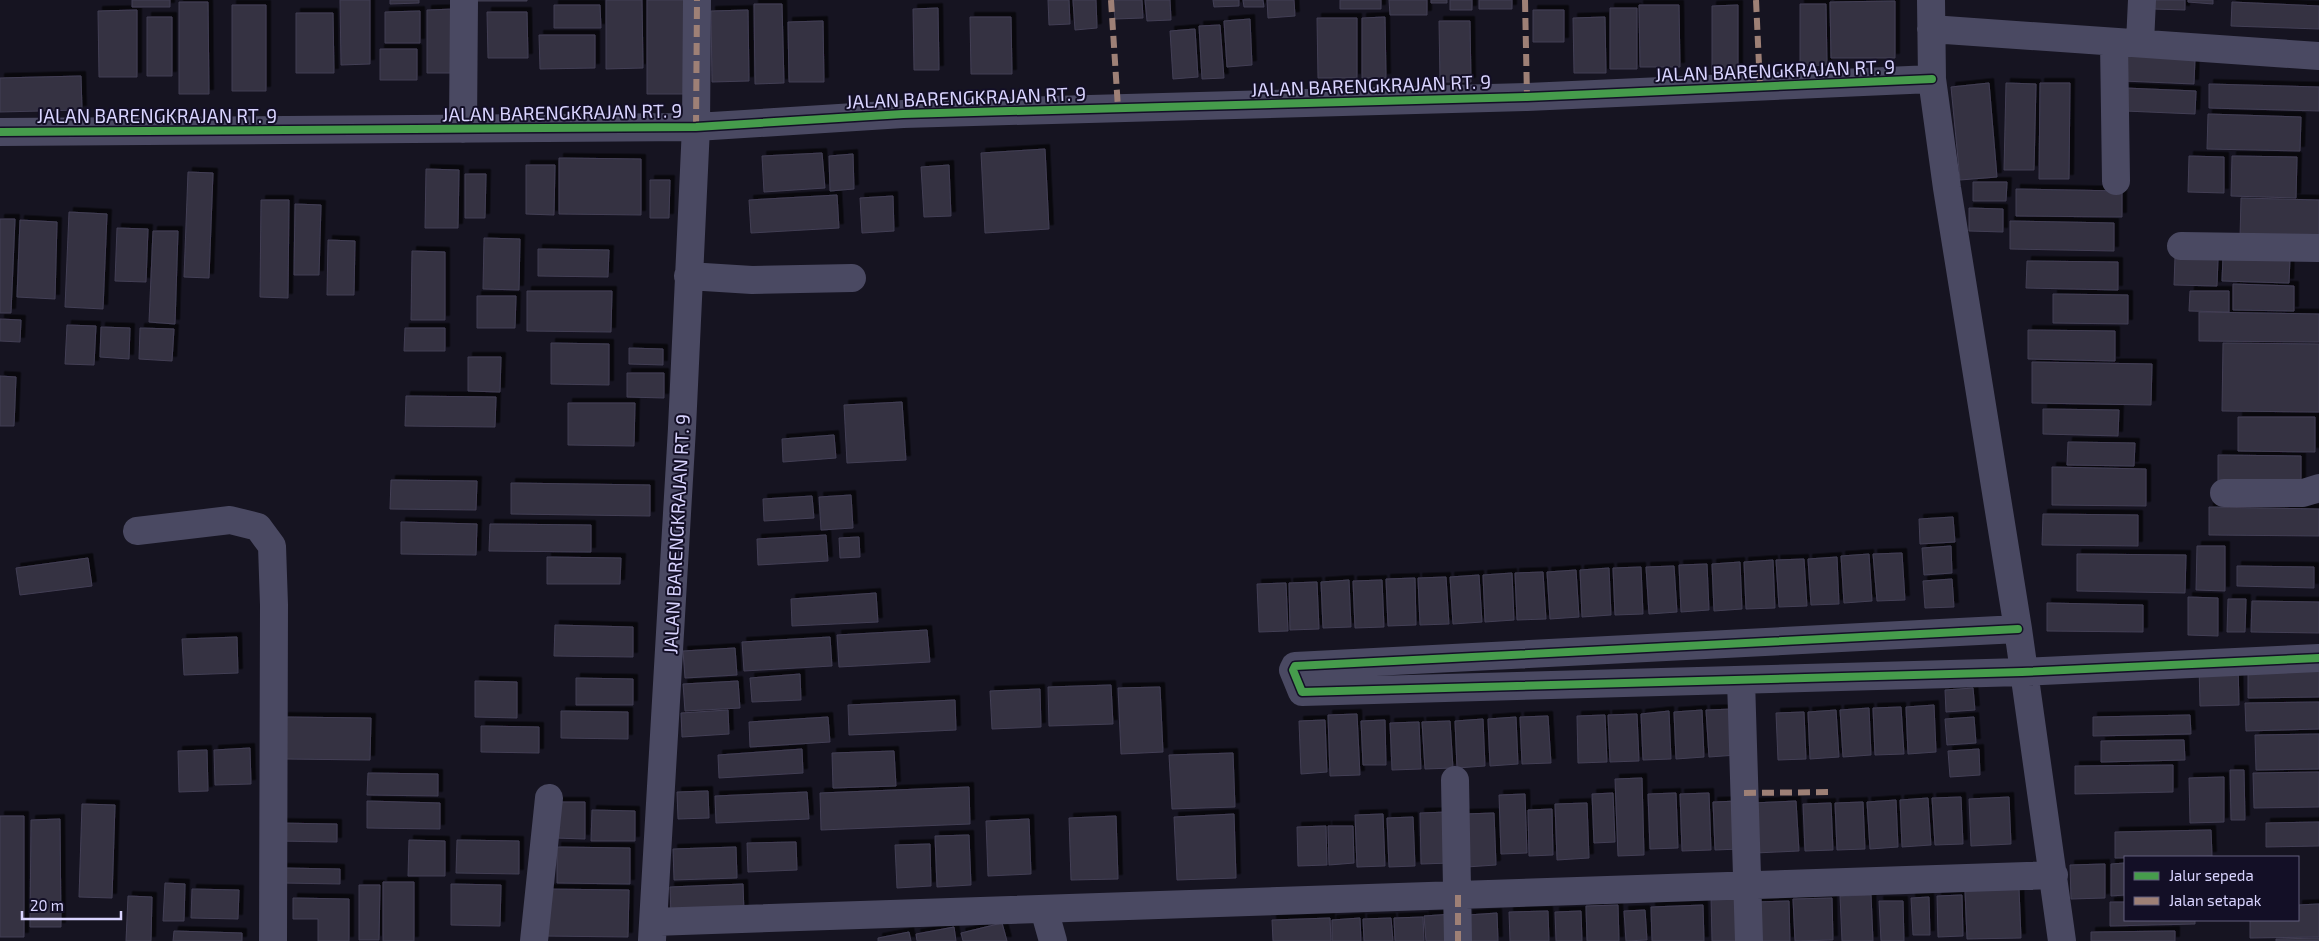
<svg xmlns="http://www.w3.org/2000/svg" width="2319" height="941" font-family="'Exo 2',sans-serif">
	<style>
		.building { fill: #343243; stroke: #433f54; filter: url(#shadow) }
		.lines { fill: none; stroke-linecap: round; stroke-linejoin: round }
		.minor { stroke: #4a4962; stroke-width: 28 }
		.quiet { stroke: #9e8076; stroke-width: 6; stroke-dasharray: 12 6; stroke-linecap: butt }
		.cycleway-casing { stroke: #130f26; stroke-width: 11 }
		.cycleway { stroke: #469c4c; stroke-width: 8 }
		.labels { text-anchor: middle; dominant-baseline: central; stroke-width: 4; stroke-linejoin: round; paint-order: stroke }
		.street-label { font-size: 19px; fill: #d9d4ff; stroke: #130f26 }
	</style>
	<defs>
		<filter id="shadow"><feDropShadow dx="4.5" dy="-4.5" stdDeviation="0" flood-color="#0009"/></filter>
	</defs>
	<rect width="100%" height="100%" fill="#161421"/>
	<path class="building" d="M132 0H170V7H132Z
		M340 0H370V64L341 65Z
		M390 0H419V3L390 4Z
		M472 0H527V1H472Z
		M606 0H642L643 68 606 69Z
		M647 0H684V94H647Z
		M1048 0H1069L1070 24 1049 25Z
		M1073 0H1096L1097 28 1075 30Z
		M1113 0H1142L1143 18 1115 19Z
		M1145 0H1170L1171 20 1147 21Z
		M1213 0H1239V6L1214 7Z
		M1243 0H1263L1264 7H1244Z
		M1267 0H1294L1295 16 1268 18Z
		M1340 0H1381V9H1340Z
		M1389 0H1427V15H1390Z
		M1431 0H1447V3H1431Z
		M1450 0H1472V10H1450Z
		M1479 0H1512V9H1479Z
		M2154 0H2185V10L2153 9Z
		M2188 0H2213V4L2188 2Z
		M1895 1V58H1831L1830 2Z
		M179 2H208L209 94H179Z
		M2232 2 2319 6V29L2231 26Z
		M754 4H782L784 83 755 84Z
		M1800 4H1826L1827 65 1800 66Z
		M232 5H266V91H232Z
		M554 5H600L601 28H554Z
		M1639 5H1679L1680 67H1640Z
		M1738 5V73H1712V6Z
		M938 8 939 70H914L913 9Z
		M1610 8H1637V69H1610Z
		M455 9 456 73H427V10Z
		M137 10V77H99L98 11Z
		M748 10 749 81 712 82 711 11Z
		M1533 10H1564V42H1533Z
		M420 11V43H385V12Z
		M487 12H527L528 58H488Z
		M296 13H333L334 73H296Z
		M147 17H172V76H147Z
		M970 17H1011L1012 74H971Z
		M1385 17 1386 78H1362V18Z
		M1605 17 1606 73H1574L1573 18Z
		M1317 18H1357V78H1318Z
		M1250 19 1252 65 1227 67 1224 21Z
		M823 21 824 82H789L788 22Z
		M1439 21H1470L1471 82H1440Z
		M1220 25 1224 78 1202 79 1199 26Z
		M1195 29 1198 77 1173 79 1170 31Z
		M539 35H595V68L540 69Z
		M380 49H417V80H380Z
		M2124 55 2195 58 2194 84 2123 81Z
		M81 76 82 110 0 112V78Z
		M1989 83 1997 177 1960 180 1951 87Z
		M2006 83 2036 84 2034 170H2004Z
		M2040 83H2070L2069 179H2039Z
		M2209 84 2319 87V111L2209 108Z
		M2125 88 2196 91 2195 114 2125 111Z
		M2208 114 2301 117 2300 151 2207 149Z
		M1045 149 1049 229 985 233 981 153Z
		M822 153 825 188 764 192 762 156Z
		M853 154 854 189 830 191 829 156Z
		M2189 156 2224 157V193L2188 192Z
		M2232 156 2297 157 2296 198 2231 196Z
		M559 158 641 159V215L559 214Z
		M526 165H555L554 215 526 214Z
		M949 165 951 216 924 217 921 167Z
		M426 169 459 170 458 228H425Z
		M188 172 213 173 209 278 184 277Z
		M465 174H486L485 218H465Z
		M650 180H670L669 218H650Z
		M1973 182H2007L2006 201H1973Z
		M2016 189 2122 191V217L2016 216Z
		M837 195 839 228 751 233 749 200Z
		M893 196 894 231 862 233 860 198Z
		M2241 198 2319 200V240L2240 238Z
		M261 200H289L288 298 260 297Z
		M295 204 321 205 319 275H294Z
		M1969 208 2003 209V232L1969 231Z
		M69 212 107 214 103 309 65 307Z
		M0 219H15L11 313H0Z
		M20 220 57 222 55 299 17 297Z
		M2010 221 2114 223V251L2010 249Z
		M117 228 148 229 146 282 115 281Z
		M153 231H178L175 324 149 322Z
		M484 238 520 239 519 290 483 289Z
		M328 240 355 241 354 295H327Z
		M538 249 609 250 608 277 538 276Z
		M412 251 445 252V320H411Z
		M2223 256 2290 257 2289 283 2222 281Z
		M2175 257 2218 258 2217 286 2174 285Z
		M2027 261 2118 262V290L2026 288Z
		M2233 284 2294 286V311L2233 310Z
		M527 291H612L611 332 527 331Z
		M2190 291H2229V312L2189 311Z
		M2053 294 2128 295V324L2053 323Z
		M477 296H516L515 328H477Z
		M2199 312 2319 314V342L2199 341Z
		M0 319 21 320 20 342 0 341Z
		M67 325 96 326 94 365 65 364Z
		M101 327 130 328 129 359 100 357Z
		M140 328 174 329 172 361 139 359Z
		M405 328H445V351H404Z
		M2028 330 2115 331V361L2028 359Z
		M551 343 609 344V385L551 384Z
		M2223 343 2319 344V412L2222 411Z
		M629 348 663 349V365L629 364Z
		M468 357H501L500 392 468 391Z
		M2032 362 2152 364 2151 405 2032 403Z
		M627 373H664V398L627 397Z
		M0 376 16 377 14 426H0Z
		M406 396 496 397 495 427 405 426Z
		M902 402 906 460 847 463 844 405Z
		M568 403H635L634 446 568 445Z
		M2043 409 2119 410 2118 436 2043 434Z
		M2238 417H2315V452L2238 451Z
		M834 435 836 458 783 462 782 439Z
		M2068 442 2135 443 2134 466 2067 465Z
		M2218 455 2301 456V487L2218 486Z
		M2052 467 2146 469V506L2052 505Z
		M391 480 477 481 476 510 390 509Z
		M511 483 650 485V516L511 514Z
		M851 495 853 528 821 530 819 497Z
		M812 496 814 518 764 521 763 499Z
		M2209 507 2319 509V536L2209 535Z
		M2043 514 2138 515V546L2042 545Z
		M1953 517 1955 542 1920 544 1919 519Z
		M401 522 477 524 476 555 401 554Z
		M490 524 591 525V552L489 551Z
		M826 535 828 561 758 565 757 539Z
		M859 537 860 557 840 558 839 538Z
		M1951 546 1952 573 1924 575 1922 548Z
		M2197 546H2225V591L2196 590Z
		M1902 553 1905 600 1877 601 1873 554Z
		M1869 554 1872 601 1844 603 1841 556Z
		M2077 554 2186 555 2185 593 2077 591Z
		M547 557 621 558 620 584H547Z
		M1837 557 1839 604 1811 605 1808 559Z
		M88 558 92 586 20 595 16 568Z
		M1804 559 1807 606 1779 607 1776 560Z
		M1773 560 1775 608 1746 609 1744 562Z
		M1740 562 1742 609 1714 611 1712 564Z
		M1707 564 1709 610 1681 612 1679 565Z
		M1674 566 1677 612 1649 614 1646 567Z
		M2237 566 2314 567V588L2237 586Z
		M1641 567 1643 614 1615 615 1613 568Z
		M1609 568 1611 615 1582 617 1580 570Z
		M1576 570 1579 617 1550 619 1547 572Z
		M1543 572 1546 619 1517 620 1515 573Z
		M1512 573 1514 620 1485 622 1483 575Z
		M1479 575 1482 622 1453 624 1450 577Z
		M1446 577 1449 624 1420 625 1418 578Z
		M1415 578 1416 625 1388 626 1386 579Z
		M1952 579 1954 607 1925 608 1923 581Z
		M1349 580 1351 627 1323 628 1321 582Z
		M1382 580 1384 627 1355 628 1353 581Z
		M1317 582 1319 629 1290 630 1289 583Z
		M1286 583 1288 631 1259 632 1257 584Z
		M876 593 878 622 792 626 791 599Z
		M2188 597 2218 598V636L2188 635Z
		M2228 599H2246L2245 632H2227Z
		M2252 601 2319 602V633L2251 632Z
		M2047 603 2143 605V632L2047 631Z
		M555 625 633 627V657L554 656Z
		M927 630 930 662 839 667 837 635Z
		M237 637 238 673 184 675 182 639Z
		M830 637 832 666 744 671 742 642Z
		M735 648 737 675 685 678 683 651Z
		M2238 664 2239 705 2200 706 2199 665Z
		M2319 671V697L2248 698V673Z
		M800 674 801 700 752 702 750 678Z
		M576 678 633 679V705H576Z
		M475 681 517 682V718L475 717Z
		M738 681 740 708 685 711 683 684Z
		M1111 685 1113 724 1049 726 1048 687Z
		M1160 687 1163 752 1121 754 1118 688Z
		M1973 688 1975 710 1946 712 1945 690Z
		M1040 689 1041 727 992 729 990 691Z
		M955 700 956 730 849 735 848 705Z
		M2319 702V729L2246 731 2245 703Z
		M1934 705 1936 752 1908 754 1906 707Z
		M1901 707 1904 754 1875 755 1873 708Z
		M1869 708 1871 755 1843 757 1840 710Z
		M1734 709 1737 755 1709 757 1706 710Z
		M728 710 729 734 682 737 681 713Z
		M1702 710 1704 757 1676 759 1674 712Z
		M1836 710 1839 757 1810 759 1808 712Z
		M561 711 628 712V739L561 738Z
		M1669 711 1671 759 1643 760 1641 714Z
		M1804 712 1806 759 1778 760 1776 713Z
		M1357 714 1360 775 1330 776 1328 715Z
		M1637 714 1639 761 1610 762 1608 715Z
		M1605 715 1607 762 1578 763 1577 716Z
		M2190 715 2191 734 2093 736V717Z
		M1548 716 1551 763 1522 764 1520 717Z
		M284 717 371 718 370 760 284 759Z
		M828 717 830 742 750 747 749 722Z
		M1516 717 1518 764 1490 766 1488 719Z
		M1974 717 1976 743 1947 745 1945 719Z
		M1483 719 1485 766 1457 768 1455 721Z
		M1325 720 1327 772 1301 774 1299 721Z
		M1385 720 1386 765H1363L1361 721Z
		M1450 721 1453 768 1425 769 1422 722Z
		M1419 722 1421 769 1392 770 1390 723Z
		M481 726 539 727V753L481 752Z
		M2319 734V769L2256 770 2255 735Z
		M2184 740 2185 760 2101 762V741Z
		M250 748 251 784 215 785 214 750Z
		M802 749 803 773 719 778 718 755Z
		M1979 749 1980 775 1950 777 1948 751Z
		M207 750 208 791 179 792 178 751Z
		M894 751 896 786 833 788 832 753Z
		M1233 753 1235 807 1172 809 1169 755Z
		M2173 765V792L2075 794V766Z
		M2230 770H2244L2245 820H2231Z
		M2319 772V807L2254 808 2253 773Z
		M368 773 438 774V796L367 795Z
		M2224 777V822L2190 823 2189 778Z
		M1642 778 1644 855 1618 856 1615 779Z
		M969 787 970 824 821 830 820 793Z
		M708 791 709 818 678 819 677 792Z
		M807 792 809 819 716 823 715 796Z
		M1613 793 1615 842 1594 843 1592 794Z
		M1676 793 1678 848 1650 849 1648 794Z
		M1709 793 1711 850 1682 851 1680 794Z
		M1525 794 1527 853 1501 854 1499 795Z
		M1961 797 1963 844 1935 845 1932 798Z
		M2009 797 2011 844 1971 846 1969 799Z
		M1928 798 1931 845 1902 847 1900 800Z
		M1896 800 1898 847 1870 849 1867 802Z
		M367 801 440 803V829L367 828Z
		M1739 801 1740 849 1715 850 1713 802Z
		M1796 801 1799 851 1755 853 1753 803Z
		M555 802H585V839L555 838Z
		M1863 802 1865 849 1837 850 1835 803Z
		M1587 803 1589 858 1557 860 1555 804Z
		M1831 803 1833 850 1805 851 1803 804Z
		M82 804 115 805 112 898 79 897Z
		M1552 809 1553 855 1529 856 1528 810Z
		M592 810 635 811V841H591Z
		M1449 812 1451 863 1421 864 1420 813Z
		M1494 813 1496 865 1466 867 1464 814Z
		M1234 814 1236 878 1177 880 1174 817Z
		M1383 814 1385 866 1357 867 1355 815Z
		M0 816H24V937H0Z
		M1116 816 1118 879 1071 880 1069 818Z
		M1413 817 1415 866 1389 867 1387 818Z
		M60 819 61 927H30L31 820Z
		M1029 819 1031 874 988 876 986 821Z
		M2319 822V846L2266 847V823Z
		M276 823 337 824V842L276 841Z
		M1326 826 1327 865 1298 866 1297 827Z
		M1328 826H1353L1354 863 1329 865Z
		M2211 830 2212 856 2115 858V832Z
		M969 835 971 885 937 887 935 836Z
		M409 840 445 841V876H408Z
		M457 840 519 841V874L456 873Z
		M796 842 797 870 748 872 747 843Z
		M930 844 931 886 897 888 895 845Z
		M557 847 630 848V884L557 883Z
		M736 847 737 878 674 880 673 849Z
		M2125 863V895L2111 896V864Z
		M2105 864V898L2071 899 2070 865Z
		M283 868 340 869V884L283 883Z
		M383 882H414V941H383Z
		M165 883 185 884 184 921H163Z
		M451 884 501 885 500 926 451 925Z
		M743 884 744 913 671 916 670 887Z
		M359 885H380L379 940H359Z
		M192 889 239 890 238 919 191 918Z
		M542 889 629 890 628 937 542 936Z
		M2019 889 2021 938 1967 939 1965 891Z
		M1871 895 1873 941H1842L1840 896Z
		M1962 895 1963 936 1938 937 1937 896Z
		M128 896 152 897 151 941H126Z
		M1743 896 1744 941H1712L1711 897Z
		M1929 897 1930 935H1913L1911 898Z
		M293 898 349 899V941H318V919H293Z
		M1832 898 1833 940 1795 941 1793 899Z
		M1789 901 1790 941H1757L1755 902Z
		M1879 901H1903L1904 941H1881Z
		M2110 902H2125V920H2195V924L2110 926Z
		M2319 904V937L2250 938V920H2298V905Z
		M1618 905 1619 941H1587L1586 906Z
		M1703 905 1704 941H1652L1651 907Z
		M1645 910 1647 940 1626 941 1624 911Z
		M1548 911 1549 941H1510L1509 912Z
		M1581 911 1582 941H1556L1555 912Z
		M1497 913 1498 941H1470L1468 915Z
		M1453 914 1454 941H1426L1424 916Z
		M1423 917 1424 941H1395L1394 918Z
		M1330 918 1331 941H1273L1272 920Z
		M1360 918 1361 941H1332V920Z
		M1391 918 1393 941H1364L1363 919Z
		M1002 923 1007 941H963L961 933Z
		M954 927 956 941H917L916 934Z
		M174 931 242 933V941H173Z
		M2175 931V941H2091V932Z
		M909 932 911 941H878V938Z
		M2319 938V941H2276V939Z"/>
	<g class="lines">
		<path class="minor" d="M1931 0 1932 79 1947 188 2018 629 2062 941
			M1931 29 2319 56
			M2114 42 2116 181
			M2140 43 2142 0
			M463 129 464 0
			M0 132 696 127 903 114 1527 97 1932 79
			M2181 246 2319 248
			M688 276 752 280 852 278
			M2224 493H2303L2319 488
			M137 531 230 520 258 527 272 546 274 605 273 941
			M2018 629 1295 666 1293 670 1302 692 2022 672 2319 658
			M1741 680 1749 941
			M1455 780 1458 941
			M1044 909 1053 941
			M653 922 2054 875
			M652 940 682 428 696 127 697 0
			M534 941 549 798"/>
		<path class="quiet" d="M1111 0 1118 108
			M1525 0 1527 97
			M1756 0 1760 87
			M696 127 697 0
			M1744 793 1832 792
			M1458 895V941"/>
		<defs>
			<path id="cycleway" d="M0 132 696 127 903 114 1527 97 1932 79
				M2018 629 1295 666 1293 670 1302 692 2022 672 2319 658"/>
		</defs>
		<use href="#cycleway" class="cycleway-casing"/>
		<use href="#cycleway" class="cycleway"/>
	</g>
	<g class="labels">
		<g class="street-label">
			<text transform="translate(1775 70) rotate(-2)">JALAN BARENGKRAJAN RT. 9</text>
			<text transform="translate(1371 85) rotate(-2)">JALAN BARENGKRAJAN RT. 9</text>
			<text transform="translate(966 97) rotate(-2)">JALAN BARENGKRAJAN RT. 9</text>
			<text transform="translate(562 112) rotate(-1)">JALAN BARENGKRAJAN RT. 9</text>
			<text x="157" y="115">JALAN BARENGKRAJAN RT. 9</text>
			<text transform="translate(676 534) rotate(-87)">JALAN BARENGKRAJAN RT. 9</text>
		</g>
	</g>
	<rect x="2124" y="856" width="175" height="65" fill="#130f26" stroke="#625e7d"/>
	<rect x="2134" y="872" width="25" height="8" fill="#469c4c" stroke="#625e7d"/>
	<text x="2169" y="881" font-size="15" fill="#d9d4ff">Jalur sepeda</text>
	<rect x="2134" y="897" width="25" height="8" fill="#9e8076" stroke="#625e7d"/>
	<text x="2169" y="906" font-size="15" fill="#d9d4ff">Jalan setapak</text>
	<path d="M22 911v8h99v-8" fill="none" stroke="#d9d4ff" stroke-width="2.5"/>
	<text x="30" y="911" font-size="15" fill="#d9d4ff" stroke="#130f26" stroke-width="4" paint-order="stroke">20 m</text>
</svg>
